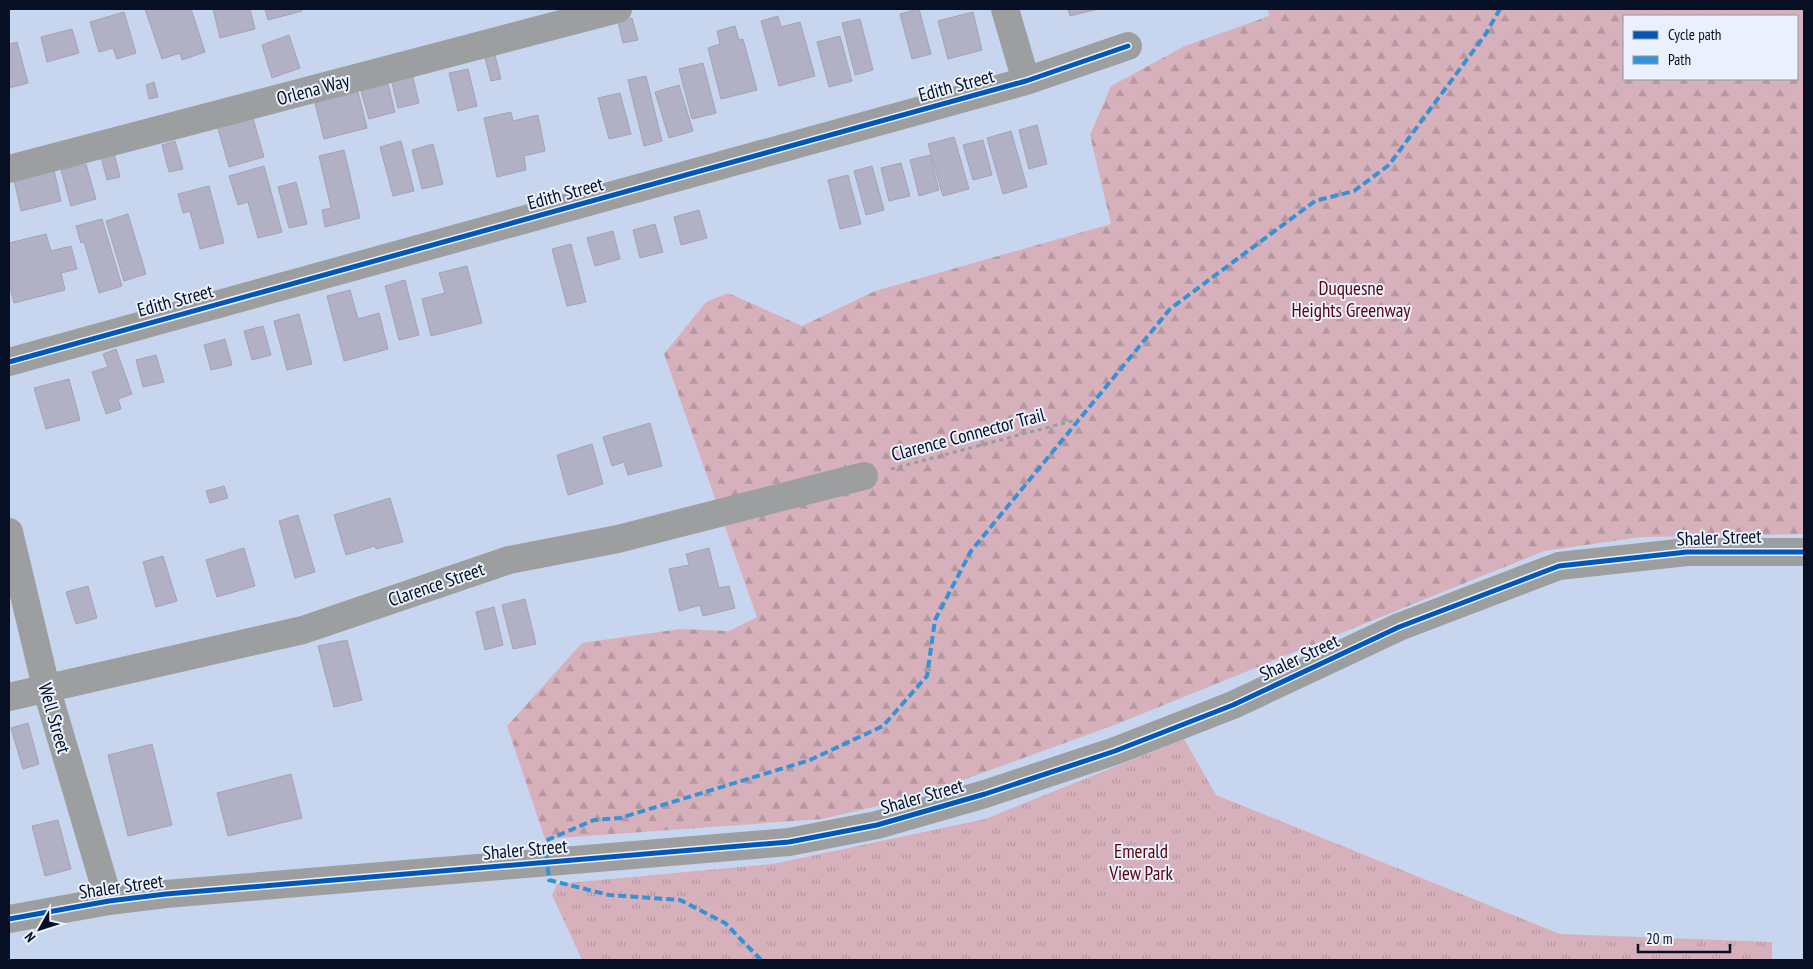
<svg xmlns="http://www.w3.org/2000/svg" width="1813" height="969" font-family="'PT Sans Narrow',sans-serif">
	<style>
		.grass { fill: url(#grass-tufts) }
		.forest { fill: url(#forest-firs); fill-rule: evenodd }
		.building { fill: #b2b0c5; stroke: #a4a2b6 }
		.lines { fill: none; stroke-linecap: round; stroke-linejoin: round }
		.path { stroke: #999da2; stroke-width: 3; stroke-dasharray: 4 4; stroke-linecap: butt }
		.minor { stroke: #9c9ea0; stroke-width: 28 }
		.quiet { stroke: #3692d6; stroke-width: 4; stroke-dasharray: 8 4; stroke-linecap: butt }
		.cycleway-casing { stroke: #eaf1fd; stroke-width: 8 }
		.cycleway { stroke: #0057b8; stroke-width: 5 }
		.labels { text-anchor: middle; dominant-baseline: central; stroke-width: 4; stroke-linejoin: round; paint-order: stroke }
		.street-label { font-size: 19px; fill: #060f23; stroke: #eaf1fd }
		.park-label { font-size: 19px; fill: #58000c; stroke: #eaf1fd }
	</style>
	<defs>
		<pattern id="grass-tufts" width="24" height="20" patternUnits="userSpaceOnUse" patternTransform="scale(1.25)"><rect width="24" height="20" fill="#d6b1bb"/><path d="M3 7l-1-3M5 7V3M7 7l1-3M15 17l-1-3M17 17v-4M19 17l1-3" fill="none" stroke="#b697a0"/></pattern>
		<pattern id="forest-firs" width="22" height="20" patternUnits="userSpaceOnUse" patternTransform="scale(1.25)"><rect width="22" height="20" fill="#d6b1bb"/><path d="M5 1l3.5 6h-7zM16 11l3.5 6h-7z" fill="#b697a0"/></pattern>
	</defs>
	<rect width="100%" height="100%" fill="#c7d5ef"/>
	<path class="grass" d="M1184 739 1216 795 1560 934 1772 942V960H582L552 895 557 884 773 864 985 819Z"/>
	<path class="forest" d="M1268 9H1804V534L1641 537 1544 551 1117 724 916 797 822 819 545 839 507 726 582 643 680 629 729 631 757 617 664 354 706 302 728 293 802 326 875 291 1111 224 1090 135 1111 86 1185 46 1269 16ZM1624 16H1797V79H1624Z"/>
	<path class="building" d="M145 9H191L205 52 182 60 180 53 162 59Z
		M213 9H250L255 29 220 38Z
		M265 9H301L302 11 268 20Z
		M919 9 931 54 912 59 900 14Z
		M1068 9H1098L1070 16Z
		M124 12 136 53 117 59 113 48 99 52 90 22Z
		M973 12 982 50 948 59 938 21Z
		M778 16 781 27 800 22 815 76 779 86 761 21Z
		M632 18 638 40 623 43 618 22Z
		M860 19 873 70 855 75 842 23Z
		M735 26 739 40 743 39 757 90 721 99 708 48 720 44 717 31Z
		M72 29 79 53 47 62 41 37Z
		M289 35 300 68 272 78 262 45Z
		M840 36 852 81 829 87 817 42Z
		M17 42 28 83 9 88V44Z
		M495 55 501 79 491 81 485 58Z
		M703 63 716 113 692 119 679 69Z
		M468 69 477 106 458 111 449 73Z
		M412 73 419 103 398 108 391 79Z
		M646 76 662 141 644 146 628 80Z
		M154 82 158 97 149 99 146 85Z
		M388 84 395 112 369 119 361 91Z
		M679 85 693 131 669 138 655 92Z
		M358 92 367 128 324 139 315 103Z
		M620 93 631 134 609 139 598 98Z
		M511 112 513 121 538 115 545 151 524 156 526 170 497 177 484 118Z
		M252 115 264 157 229 167 217 125Z
		M1037 125 1047 164 1029 169 1019 130Z
		M1011 131 1027 187 1003 194 987 138Z
		M954 137 969 189 943 196 928 144Z
		M983 140 992 175 973 180 963 145Z
		M175 141 183 169 169 172 162 145Z
		M401 141 414 191 393 196 380 147Z
		M433 144 443 184 422 189 412 150Z
		M344 150 360 218 325 227 322 210 331 208 319 156Z
		M114 153 120 177 107 180 101 157Z
		M930 155 939 190 919 196 910 160Z
		M901 163 910 196 889 201 881 168Z
		M86 164 96 199 71 206 61 170Z
		M264 166 282 232 258 238 248 202 238 205 229 176Z
		M872 166 884 210 866 215 854 171Z
		M54 170 61 201 21 211 14 180Z
		M848 175 861 224 840 229 828 180Z
		M296 182 307 224 289 228 278 187Z
		M209 186 224 243 200 249 190 211 183 213 178 194Z
		M699 210 707 238 681 245 674 217Z
		M128 214 146 274 124 281 106 221Z
		M102 219 122 286 99 293 84 242 81 243 76 226Z
		M655 224 663 252 640 258 633 230Z
		M613 231 620 259 595 266 587 238Z
		M46 234 51 251 71 246 77 269 61 273 65 290 14 303 9 284V243Z
		M571 244 586 302 567 306 552 249Z
		M467 266 482 323 431 336 422 299 445 293 439 273Z
		M405 280 419 335 399 340 385 286Z
		M350 290 358 319 379 313 388 349 344 361 327 296Z
		M299 314 312 364 287 370 274 321Z
		M263 326 271 355 252 360 244 331Z
		M225 339 232 365 211 370 204 345Z
		M116 349 132 394 118 399 121 409 106 414 92 372 108 367 103 354Z
		M156 355 164 382 143 387 136 360Z
		M69 379 80 420 46 429 34 388Z
		M650 423 662 466 628 475 624 462 612 466 603 437Z
		M592 444 603 484 568 495 557 455Z
		M224 486 228 498 210 503 206 491Z
		M390 498 403 542 376 549 375 546 346 555 334 515Z
		M298 515 315 572 295 578 279 521Z
		M244 548 255 586 217 597 206 560Z
		M709 548 719 588 729 586 735 608 703 616 700 605 679 611 669 569 689 565 686 554Z
		M163 556 177 601 156 607 143 562Z
		M88 586 97 618 76 624 66 592Z
		M525 599 536 644 513 649 502 605Z
		M494 607 503 645 485 650 476 612Z
		M347 640 362 700 334 707 318 646Z
		M28 723 39 764 23 769 11 728Z
		M152 744 172 825 128 836 108 755Z
		M291 774 302 818 228 836 217 793Z
		M58 820 71 869 45 876 32 826Z"/>
	<g class="lines">
		<path class="path" d="M891 469 1079 419"/>
		<path class="minor" d="M1005 9 1026 81
			M9 169 618 9
			M9 362 1026 81 1128 46
			M9 532 46 687 109 901
			M9 697 303 630 509 560 618 539 864 476
			M9 919 109 901 166 894 789 842 877 825 985 794 1115 751 1233 705 1399 627 1559 566 1687 552H1804"/>
		<path class="quiet" d="M761 960 725 923 680 900 609 895 549 880 545 841 594 820 620 818 810 760 883 726 927 676 935 620 971 551 1170 309 1315 201 1354 191 1389 165 1485 35 1500 9"/>
		<defs>
			<path id="cycleway" d="M9 362 1026 81 1128 46
				M9 919 109 901 166 894 789 842 877 825 985 794 1115 751 1233 705 1399 627 1559 566 1687 552H1804"/>
		</defs>
		<use href="#cycleway" class="cycleway-casing"/>
		<use href="#cycleway" class="cycleway"/>
	</g>
	<g class="labels">
		<g class="street-label">
			<text transform="translate(956 85) rotate(-15)">Edith Street</text>
			<text transform="translate(313 89) rotate(-15)">Orlena Way</text>
			<text transform="translate(565 193) rotate(-15)">Edith Street</text>
			<text transform="translate(175 300) rotate(-15)">Edith Street</text>
			<text transform="translate(968 434) rotate(-15)">Clarence Connector Trail</text>
			<text transform="translate(1719 537) rotate(-2)">Shaler Street</text>
			<text transform="translate(436 584) rotate(-19)">Clarence Street</text>
			<text transform="translate(1299 657) rotate(-25)">Shaler Street</text>
			<text transform="translate(55 718) rotate(74)">Well Street</text>
			<text transform="translate(922 796) rotate(-16)">Shaler Street</text>
			<text transform="translate(525 849) rotate(-5)">Shaler Street</text>
			<text transform="translate(121 886) rotate(-8)">Shaler Street</text>
		</g>
		<g class="park-label">
			<text x="1351" y="288">Duquesne<tspan x="1351" dy="22">Heights Greenway</tspan></text>
			<text x="1141" y="851">Emerald<tspan x="1141" dy="22">View Park</tspan></text>
		</g>
	</g>
	<rect width="1813" height="969" fill="none" stroke="#060f23" stroke-width="20"/>
	<rect x="1623" y="15" width="175" height="65" fill="#eaf1fd" stroke="#8f97a6"/>
	<rect x="1633" y="31" width="25" height="8" fill="#0057b8" stroke="#8f97a6"/>
	<text x="1668" y="40" font-size="15" fill="#060f23">Cycle path</text>
	<rect x="1633" y="56" width="25" height="8" fill="#3692d6" stroke="#8f97a6"/>
	<text x="1668" y="65" font-size="15" fill="#060f23">Path</text>
	<g transform="translate(40 929) rotate(231)" stroke="#eaf1fd" stroke-width="4" paint-order="stroke">
	<path d="M0-4L9 19L0 12L-9 19Z" fill="#060f23"/>
	<text y="-8" font-size="14" font-weight="bold" text-anchor="middle" fill="#060f23">N</text>
	</g>
	<path d="M1638 944v8h92v-8" fill="none" stroke="#060f23" stroke-width="2.5"/>
	<text x="1646" y="944" font-size="15" fill="#060f23" stroke="#eaf1fd" stroke-width="4" paint-order="stroke">20 m</text>
</svg>
